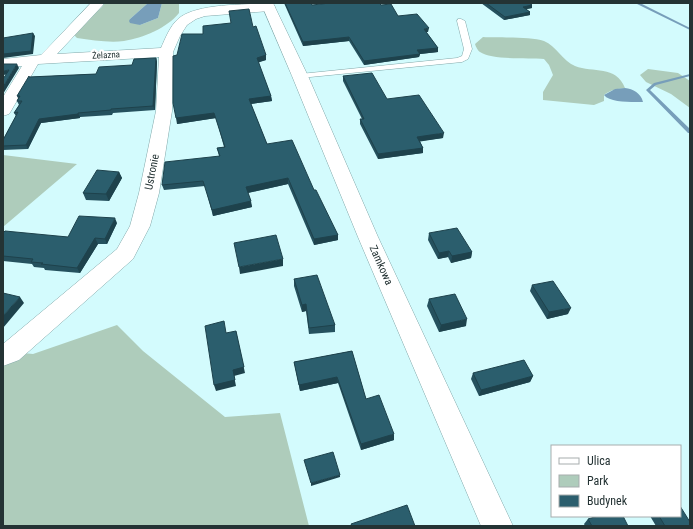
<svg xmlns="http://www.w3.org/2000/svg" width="693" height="529" font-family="'Roboto Condensed',sans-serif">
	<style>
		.green { fill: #aeccbb }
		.water { fill: #779eba }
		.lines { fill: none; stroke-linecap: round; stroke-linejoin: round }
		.stream { fill: #779eba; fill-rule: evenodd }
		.service-casing { stroke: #82a8aa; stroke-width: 1 }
		.minor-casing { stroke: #82a8aa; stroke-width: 1 }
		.tertiary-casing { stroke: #82a8aa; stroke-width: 1 }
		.service { fill: #fff; fill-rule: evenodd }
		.minor { fill: #fff; fill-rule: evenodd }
		.tertiary { fill: #fff; fill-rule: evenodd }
		.wall { fill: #25515e }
		.shaded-wall { fill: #1e424c }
		.building { fill: #2b5e6d; stroke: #1e424c }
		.labels { text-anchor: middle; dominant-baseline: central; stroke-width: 4; stroke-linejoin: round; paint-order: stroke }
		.far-street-label { font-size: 9px; fill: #243334; stroke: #fff }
		.street-label { font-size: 11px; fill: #243334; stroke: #fff }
	</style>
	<rect width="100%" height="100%" fill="#d3fbfd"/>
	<path class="green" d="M105 3H148L130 19 140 25 158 18 162 3H179V13C167 28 143 38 124 41 109 43 92 40 77 38L74 35 88 18 101 8Z
		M483 37C499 38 530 36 544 41 556 46 563 61 575 66 593 73 616 65 625 88 617 89 610 90 604 95V101L594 105 543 100V92L553 75 549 65 544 59C530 58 491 60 480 52 478 51 476 47 475 44Z
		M648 69 678 73 690 81V108L671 94 646 82 640 75Z
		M3 155 77 164 3 227Z
		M117 325 143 351 225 417 280 413 309 526H3V351L33 354Z"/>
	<path class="water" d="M148 3H162L158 18 140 25 130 23 129 21 130 19Z
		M625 88C633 89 641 93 643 102 633 102 610 103 604 95L615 89Z"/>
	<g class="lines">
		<path class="stream" d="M635 3H640L690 28V30Z
			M690 74V76L656 85 650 90 690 129V133H688L646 90 654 83Z"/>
		<defs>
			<path id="service" d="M458 19H461L465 21 472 49 468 59 462 62 300 78 296 76 300 74 457 58 462 56 464 49 457 21Z"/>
			<path id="minor" d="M91 3H103V5L57 54 161 48C165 39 170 26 178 19 196 3 246 5 269 3L273 4 275 7 273 10 269 11 205 16 196 19 187 25 180 36 173 52 172 111 159 193 150 226 133 259 19 360 3 366V344L117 249 130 226 139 193 156 111 159 57 38 64 11 111 9 114 3 116V97L22 66 3 67V59L41 55Z"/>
			<path id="tertiary" d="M261 3H273L308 76 378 237 513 526H481L358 237 292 76Z"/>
		</defs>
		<use href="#service" class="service-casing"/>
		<use href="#minor" class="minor-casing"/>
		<use href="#tertiary" class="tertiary-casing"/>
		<use href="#service" class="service"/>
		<use href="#minor" class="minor"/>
		<use href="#tertiary" class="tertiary"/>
	</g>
	<path class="wall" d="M284 3H311L312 5H381L398 16 428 32H426L438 48V52L420 54 419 57 364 65 349 41 303 46Z
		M481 3H529L532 5V8L526 9 530 12V15L504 20Z
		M203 34 266 55V60L258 62 271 96 272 101 251 104 267 144 314 190 338 235V240L314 245 288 184 248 193 252 207 213 216 205 186 164 190 162 185 219 156 217 148 224 147 216 118 177 124V55Z
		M156 58 157 62 155 110 113 113 112 115 80 117V118L41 123 28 149 3 150V140L16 116 14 113 19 105 17 101 18 98 17 96 30 77 96 74 132 65Z
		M343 76 443 138 420 141 423 148V153L378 159 360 124V119H362L343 81Z
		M119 172 122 178 109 201 86 200 83 193Z
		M117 223 107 244H98L80 273 45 270 44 268 34 267 32 264 3 261V233L68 237Z
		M429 233 472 252 471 258 451 263 448 257 438 259 428 240Z
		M294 279 335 325V332L309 334 306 311 302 312 294 286Z
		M532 285 568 314 547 319 530 291Z
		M429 299 466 326 439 332 427 306Z
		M352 351 366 399 394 440 361 450 338 383 300 391 294 362Z
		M473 373 533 376 530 382 479 396 471 379Z
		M650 516H680L690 526H656Z
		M588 519 628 526H585L584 524Z"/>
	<path class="shaded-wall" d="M532 5V8L522 10 523 7Z
		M530 12V15L504 20 505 17Z
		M429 28 428 32H423L424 29Z
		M33 33 35 36 33 54 3 58V54Z
		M349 37V41L303 46V42Z
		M438 48V52L420 54 419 57 364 65V61L417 50Z
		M266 55V60L257 63V58Z
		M156 58 157 62 155 110 153 106Z
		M17 64 19 68 3 94V87Z
		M9 70 11 74 3 75V71Z
		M271 96 272 101 250 104 249 99Z
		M78 113 80 117V118L41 123 28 149 26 145 39 119Z
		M214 113 216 118 177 124 176 118Z
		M444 133 443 138 417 142V137Z
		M423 148V153L378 159V154Z
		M119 172 122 178 109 201 106 194Z
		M288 178V184L247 193 246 187Z
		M251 201 252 207 213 216 212 210Z
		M115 218 117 223 107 244 105 239Z
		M338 235V240L314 245V239Z
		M95 238 98 244 80 273 77 268Z
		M449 251 448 257 438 259 439 253Z
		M472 252 471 258 451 263 452 256Z
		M283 259V266L240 274 239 267Z
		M20 297 24 303 3 328V316Z
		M306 304V311L302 312V305Z
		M571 308 568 314 547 319 549 312Z
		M467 319 466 326 439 332 441 325Z
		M236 331 245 373 234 376 236 386 216 391 214 385Z
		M533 376 530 382 479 396 481 390Z
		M337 377 338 383 300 391 299 385Z
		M394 434V440L361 450V444Z
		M340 475V477L311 486V483Z"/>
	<path class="building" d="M285 3H311L312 5 330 3H379L381 5 391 4 398 16 417 14 429 28 424 29 438 48 417 50 420 54 364 61 349 37 303 42Z
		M486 3H529L532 5 523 7 530 12 505 17Z
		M249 9 253 27 256 26 266 55 257 58 271 96 249 99 267 144 292 140 314 190H316L338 235 314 239 288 178 246 187 251 201 212 210 203 181 162 185 165 162 220 156 217 148 225 147 214 113 176 118 173 103V56L177 55 182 34H203V26L231 23 229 11Z
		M33 33 31 51 3 54V38Z
		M156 58 153 106 111 109V110L78 113V114L39 119 26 145 3 146V140L18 112 14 113 22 101H17L20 96H17L29 76V77L96 74 99 67 132 65 134 59Z
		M3 64H17L3 87V79L9 70 3 71Z
		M372 73 387 99 419 95 444 133 417 137 423 148 378 154 360 119H364L343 76Z
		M97 170 119 172 106 194 83 193Z
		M79 216 115 218 105 239 95 238 77 268 41 264 43 263 31 262 33 259 3 256V233L5 231 68 237Z
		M457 228 472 252 452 256 449 251 439 253 429 233Z
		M276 235 283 259 239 267 234 243Z
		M317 275 335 325 309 328 306 304 302 305 294 279Z
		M553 281 571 308 549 312 532 285Z
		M3 293 20 297 3 316Z
		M455 294 467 319 441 325 429 299Z
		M224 321 226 333 236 331 244 367 233 370 235 380 214 385 205 326Z
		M352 351 366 399 379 395 394 434 361 444 337 377 299 385 294 362Z
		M524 360 533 376 481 390 473 373Z
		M333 452 340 475 311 483 304 460Z
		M407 505 415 526H352L351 524Z
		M680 506 690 522V526H665L659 516H680Z
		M598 516H623L628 526H592L588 519Z"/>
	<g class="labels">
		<g class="far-street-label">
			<text transform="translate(106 55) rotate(-3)">Żelazna</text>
		</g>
		<g class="street-label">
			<text transform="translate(152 172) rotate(-79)">Ustronie</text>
			<text transform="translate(381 265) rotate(66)">Zamkowa</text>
		</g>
	</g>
	<rect width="693" height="529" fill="none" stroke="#243334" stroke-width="8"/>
	<rect x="551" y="445" width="130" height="72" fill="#ffffff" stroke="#a7adae"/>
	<rect x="559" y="458" width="20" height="6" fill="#ffffff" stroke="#a7adae"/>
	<text x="587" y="465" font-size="12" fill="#243334">Ulica</text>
	<rect x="559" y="475" width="20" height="12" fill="#aeccbb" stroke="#a7adae"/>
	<text x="587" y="485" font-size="12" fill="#243334">Park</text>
	<rect x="559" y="495" width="20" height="12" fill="#2b5e6d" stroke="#a7adae"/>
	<text x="587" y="505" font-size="12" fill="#243334">Budynek</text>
</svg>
